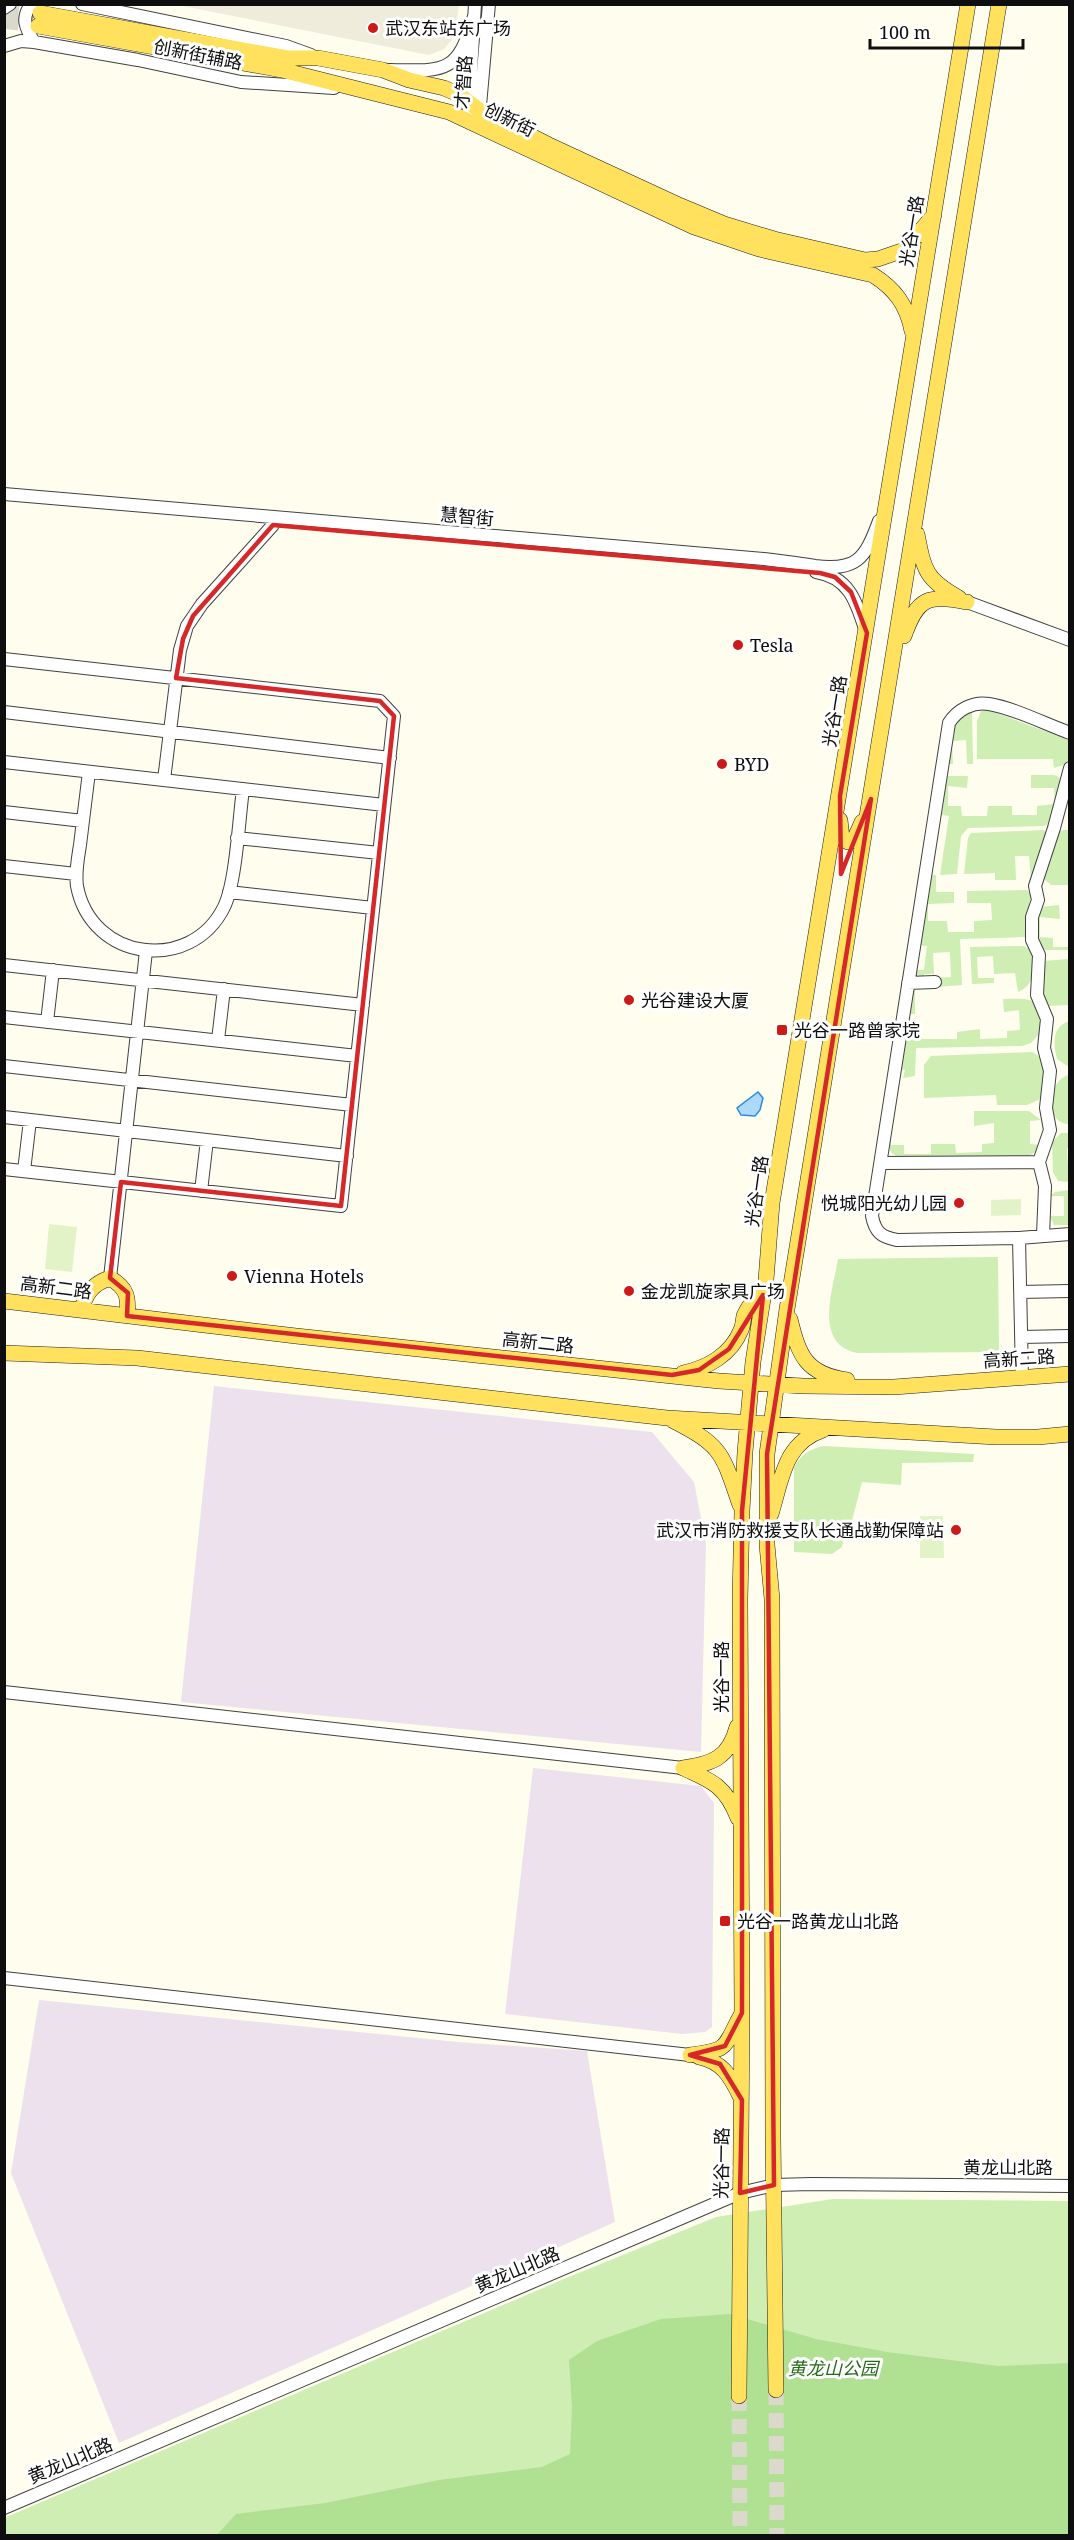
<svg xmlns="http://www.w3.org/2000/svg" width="1074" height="2540" font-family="'Noto Serif','Noto Sans SC',serif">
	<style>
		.industrial { fill: #ede1ed }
		.green { fill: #ceeeb4 }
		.forest { fill: #b0e091 }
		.pitch { fill: #e2f4c7 }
		.plaza { fill: #f0ecdc }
		.water { fill: #addafc; stroke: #2d8bda; stroke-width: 1.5 }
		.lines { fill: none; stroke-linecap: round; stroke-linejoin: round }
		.major-tunnel { stroke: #dbd9cc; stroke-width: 15; stroke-dasharray: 15 8; stroke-linecap: butt }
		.minor-casing { stroke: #414141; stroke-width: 14 }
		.major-casing { stroke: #1f1f1f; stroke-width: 16 }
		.minor { stroke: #fff; stroke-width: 12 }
		.major { stroke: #ffe15e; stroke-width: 15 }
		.marked { fill: none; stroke: #d62828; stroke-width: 4.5; stroke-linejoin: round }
		.poi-dot { fill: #cb1a18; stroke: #fff; stroke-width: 2 }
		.labels { text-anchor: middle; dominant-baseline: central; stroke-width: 6; stroke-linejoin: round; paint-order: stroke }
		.poi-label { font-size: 18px; fill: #0e0e0e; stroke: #fff; text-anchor: start }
		.street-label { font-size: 18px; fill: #0e0e0e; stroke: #fff }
		.park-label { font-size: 18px; font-style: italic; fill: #246c17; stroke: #fff }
	</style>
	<rect width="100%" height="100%" fill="#fffdee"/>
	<path class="industrial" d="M214 1386 652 1432 694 1482 706 1544 701 1752 181 1702Z
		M533 1768 701 1786 714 1803 712 2027 705 2032 682 2034 505 2014Z
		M39 2000 458 2042 587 2051 615 2222 119 2443 11 2173Z"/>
	<path class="green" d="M989 710 1069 740V760L1067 764 1054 768 1053 759H977V721L981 711Z
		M972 711 973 764H967L966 740 952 741 953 764H948L952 723 957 716Z
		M1031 775H1054L1059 777 1060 781 1051 823 1044 826 968 828 961 836 957 874 940 875 949 816 942 815 947 776H968L967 788 948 786V806H961L962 816H987L988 806H1012V815H1037V806L1055 804 1054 788H1031Z
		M1043 830 1048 833 1031 879 1029 856H1015L1016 880H995V873L964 874 968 838 971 833Z
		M1063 830H1069V885H1051L1043 878 1057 833Z
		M928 875H936V892H954V903L928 904V921H947L948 932H974V921L992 920 991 903H967V891L1027 890 1031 894 1025 937 960 939 962 985 935 987 934 978 951 977 950 952 933 953 934 974H924V978L915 974V970H924L927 946 918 945Z
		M1059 905 1060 919 1040 917V937L1053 938V947H1069V950H1045L1038 943 1036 918 1041 907Z
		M1024 946C1043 954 1036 986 1018 992L1015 973 994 974 993 956 977 957 978 978H994V983L972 984 970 947Z
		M1069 959V1005L1046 1006 1042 995 1043 961Z
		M911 989H915V1014H909V1032H921L922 1039H957V1032L980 1029V1039L1007 1038V1031L1020 1030 1019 1010 1004 1012 1003 999C1034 998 1041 997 1042 1031L1031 1043 1022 1046 916 1048 915 1076 903 1078 905 1070 899 1069Z
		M1069 1021H1070L1069 1067 1057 1059C1053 1043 1052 1027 1069 1021Z
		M1032 1052C1051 1061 1045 1079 1043 1098L1027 1105H997L996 1095 924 1098V1065L931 1056Z
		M1069 1075V1124C1044 1124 1047 1080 1069 1075Z
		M974 1111H1029L1041 1120 1030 1121V1144L1041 1145 1037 1151 1029 1156 903 1159C883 1152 888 1143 891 1125V1145H904V1154H931V1144H955L956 1153 982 1152V1144L994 1143V1123L974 1126Z
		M1061 1133H1069V1148H1067L1069 1182 1058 1181 1053 1172 1052 1142Z
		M1069 1190V1225H1054L1050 1216H1064V1196H1050L1055 1192Z
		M998 1257 999 1352 857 1353C813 1344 833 1290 838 1259Z
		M823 1446 974 1454 973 1462 902 1463 901 1485 862 1482 849 1532 844 1536 842 1547 832 1554 794 1552V1468C800 1455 810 1449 823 1446Z
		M833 2199 1069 2201V2535L5 2536 4 2518 564 2279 716 2217Z"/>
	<path class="forest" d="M730 2314 816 2339 887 2352 998 2366 1069 2363V2535L216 2536 236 2514 325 2503 439 2480 542 2467 570 2454 572 2407 569 2360 597 2341 661 2319Z"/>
	<path class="pitch" d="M1021 1199V1215L991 1216V1200Z
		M49 1224 77 1227 72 1272 45 1269Z
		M920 1516H943L944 1558H920Z"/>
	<path class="plaza" d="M178 5H459L455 36 444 49 429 55Z"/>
	<path class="water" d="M758 1092 763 1098 760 1110 755 1116 741 1115 737 1108Z"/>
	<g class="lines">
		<path class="major-tunnel" d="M4 8 40 13
			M4 21 38 26
			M776 2390 777 2536
			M739 2396 740 2536"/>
		<defs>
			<path id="minor" d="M32 4C20 17 26 29 34 42
				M82 4 286 46 311 55
				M4 8 10 4
				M4 46 21 41 34 42 138 60 241 82 334 88
				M390 70C445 71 458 74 474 16
				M479 117 489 4
				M468 120 475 4
				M4 494 764 559C781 561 798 563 815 566 857 571 865 559 879 521
				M816 572C848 577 856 600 865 629
				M967 602 1070 640
				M4 659 380 701 394 716 341 1206 4 1169
				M4 712 390 758
				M4 762 384 805
				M89 772C86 796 83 821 80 845 78 858 75 872 77 886 91 961 191 974 224 907 236 883 239 818 243 789
				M164 780 180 650 187 626 202 604 273 525
				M4 812 83 821
				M237 838 379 853
				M4 866 76 874
				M229 892 373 908
				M4 965 363 1005
				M908 983 935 982
				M4 1017 357 1056
				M47 1022 53 970
				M218 1040 224 989
				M4 1066 352 1105
				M4 1117 347 1156
				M1039 1162 1050 1130 1046 1108 1050 1071 1044 1048 1047 1019 1037 995 1039 955 1032 940V917L1038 900 1035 886 1054 828 1070 768
				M881 1163 1039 1162 1045 1186 1043 1235
				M24 1171 30 1120
				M201 1191 207 1140
				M1019 1238 1070 1234
				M110 1278 146 951
				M1020 1292 1070 1291
				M1021 1337 1070 1336
				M1022 1377 1019 1238 897 1240C881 1237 875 1232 872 1216L949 723C957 710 973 701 989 704 1014 708 1045 724 1070 733
				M4 1692 683 1768
				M4 1978 690 2055
				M4 2508 740 2193 774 2185 811 2184 1070 2186"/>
			<path id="major" d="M40 13 287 58H318L383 70 409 80 444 88 458 94 479 110 549 145 681 206 724 224 774 239 865 260 878 259 904 250 934 215
				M38 26 282 70 449 112 694 227 759 249 873 275C895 289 907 305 912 331
				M917 534C924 570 925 579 959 598
				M904 636C918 597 927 595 967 602
				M840 820 842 838 848 842 854 840 862 822
				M4 1301 296 1336 719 1381 803 1386 894 1387 1070 1374
				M82 1310C85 1293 94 1283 110 1278 127 1288 129 1297 127 1316
				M790 1319C799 1356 806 1374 847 1380
				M4 1353 137 1358 667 1418 996 1437H1038L1070 1434
				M683 1373C707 1368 731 1355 741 1330 743 1326 743 1321 744 1316 748 1307 756 1297 761 1288
				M672 1420C723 1446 722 1453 740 1505
				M771 1514C782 1479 784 1443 823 1430
				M683 1768C712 1764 729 1758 737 1727
				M683 1768C713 1781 726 1787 738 1818
				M690 2055C730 2050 723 2048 741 2015
				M699 2057C722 2062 730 2075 740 2096
				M776 2390 773 2137 772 1599 767 1545V1454L787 1309 999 4
				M739 2396 742 2013 740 1599 742 1511 745 1452 753 1362 766 1280 772 1203 968 4"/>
		</defs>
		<use href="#minor" class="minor-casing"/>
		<use href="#major" class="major-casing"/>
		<use href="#minor" class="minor"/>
		<use href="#major" class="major"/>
	</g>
	<path class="marked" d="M273 525 820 573 835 577 851 592 867 633 840 796 841 874 871 799 767 1454 774 2185 740 2193 742 2100 720 2064 690 2055 725 2046 742 2013V1511L763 1295 729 1349 699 1370 672 1375 127 1316 128 1293 110 1278 121 1182 341 1206 394 716 380 701 176 678 183 639 193 616Z"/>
	<g class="poi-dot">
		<circle cx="373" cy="28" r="6"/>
		<circle cx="738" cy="645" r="6"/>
		<circle cx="722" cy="764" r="6"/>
		<circle cx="629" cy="1000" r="6"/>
		<rect x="776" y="1024" width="12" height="12" rx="3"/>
		<circle cx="959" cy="1203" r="6"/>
		<circle cx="232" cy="1276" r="6"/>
		<circle cx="629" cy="1291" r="6"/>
		<circle cx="956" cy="1530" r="6"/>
		<rect x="719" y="1915" width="12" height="12" rx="3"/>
	</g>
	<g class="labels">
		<g class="poi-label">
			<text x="385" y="28">武汉东站东广场</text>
			<text x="750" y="645">Tesla</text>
			<text x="734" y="764">BYD</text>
			<text x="641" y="1000">光谷建设大厦</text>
			<text x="794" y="1030">光谷一路曾家垸</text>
			<text x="947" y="1203" text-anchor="end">悦城阳光幼儿园</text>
			<text x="244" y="1276">Vienna Hotels</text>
			<text x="641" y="1291">金龙凯旋家具广场</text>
			<text x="944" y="1530" text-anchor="end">武汉市消防救援支队长通战勤保障站</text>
			<text x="737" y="1921">光谷一路黄龙山北路</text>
		</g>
		<g class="street-label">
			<text transform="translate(198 54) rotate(11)">创新街辅路</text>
			<text transform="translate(463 82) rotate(-86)">才智路</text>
			<text transform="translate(510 119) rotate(26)">创新街</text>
			<text transform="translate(911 231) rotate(-81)">光谷一路</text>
			<text transform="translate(467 516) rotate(5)">慧智街</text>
			<text transform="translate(834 711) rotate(-81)">光谷一路</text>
			<text transform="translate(756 1191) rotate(-82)">光谷一路</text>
			<text transform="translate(56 1287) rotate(7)">高新二路</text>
			<text transform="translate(538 1342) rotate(6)">高新二路</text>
			<text transform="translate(1019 1358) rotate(-4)">高新二路</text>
			<text transform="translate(721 1677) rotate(-90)">光谷一路</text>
			<text transform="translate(721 2163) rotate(-89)">光谷一路</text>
			<text x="1008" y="2167">黄龙山北路</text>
			<text transform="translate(517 2269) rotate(-23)">黄龙山北路</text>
			<text transform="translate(70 2460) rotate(-23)">黄龙山北路</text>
		</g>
		<g class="park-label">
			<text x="833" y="2368">黄龙山公园</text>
		</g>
	</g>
	<rect width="1074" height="2540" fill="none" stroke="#0e0e0e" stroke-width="12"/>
	<path d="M870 39v9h153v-9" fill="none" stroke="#0e0e0e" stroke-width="3"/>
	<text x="879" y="39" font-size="18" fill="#0e0e0e" stroke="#ffffff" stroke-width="4.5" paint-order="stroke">100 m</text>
</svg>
